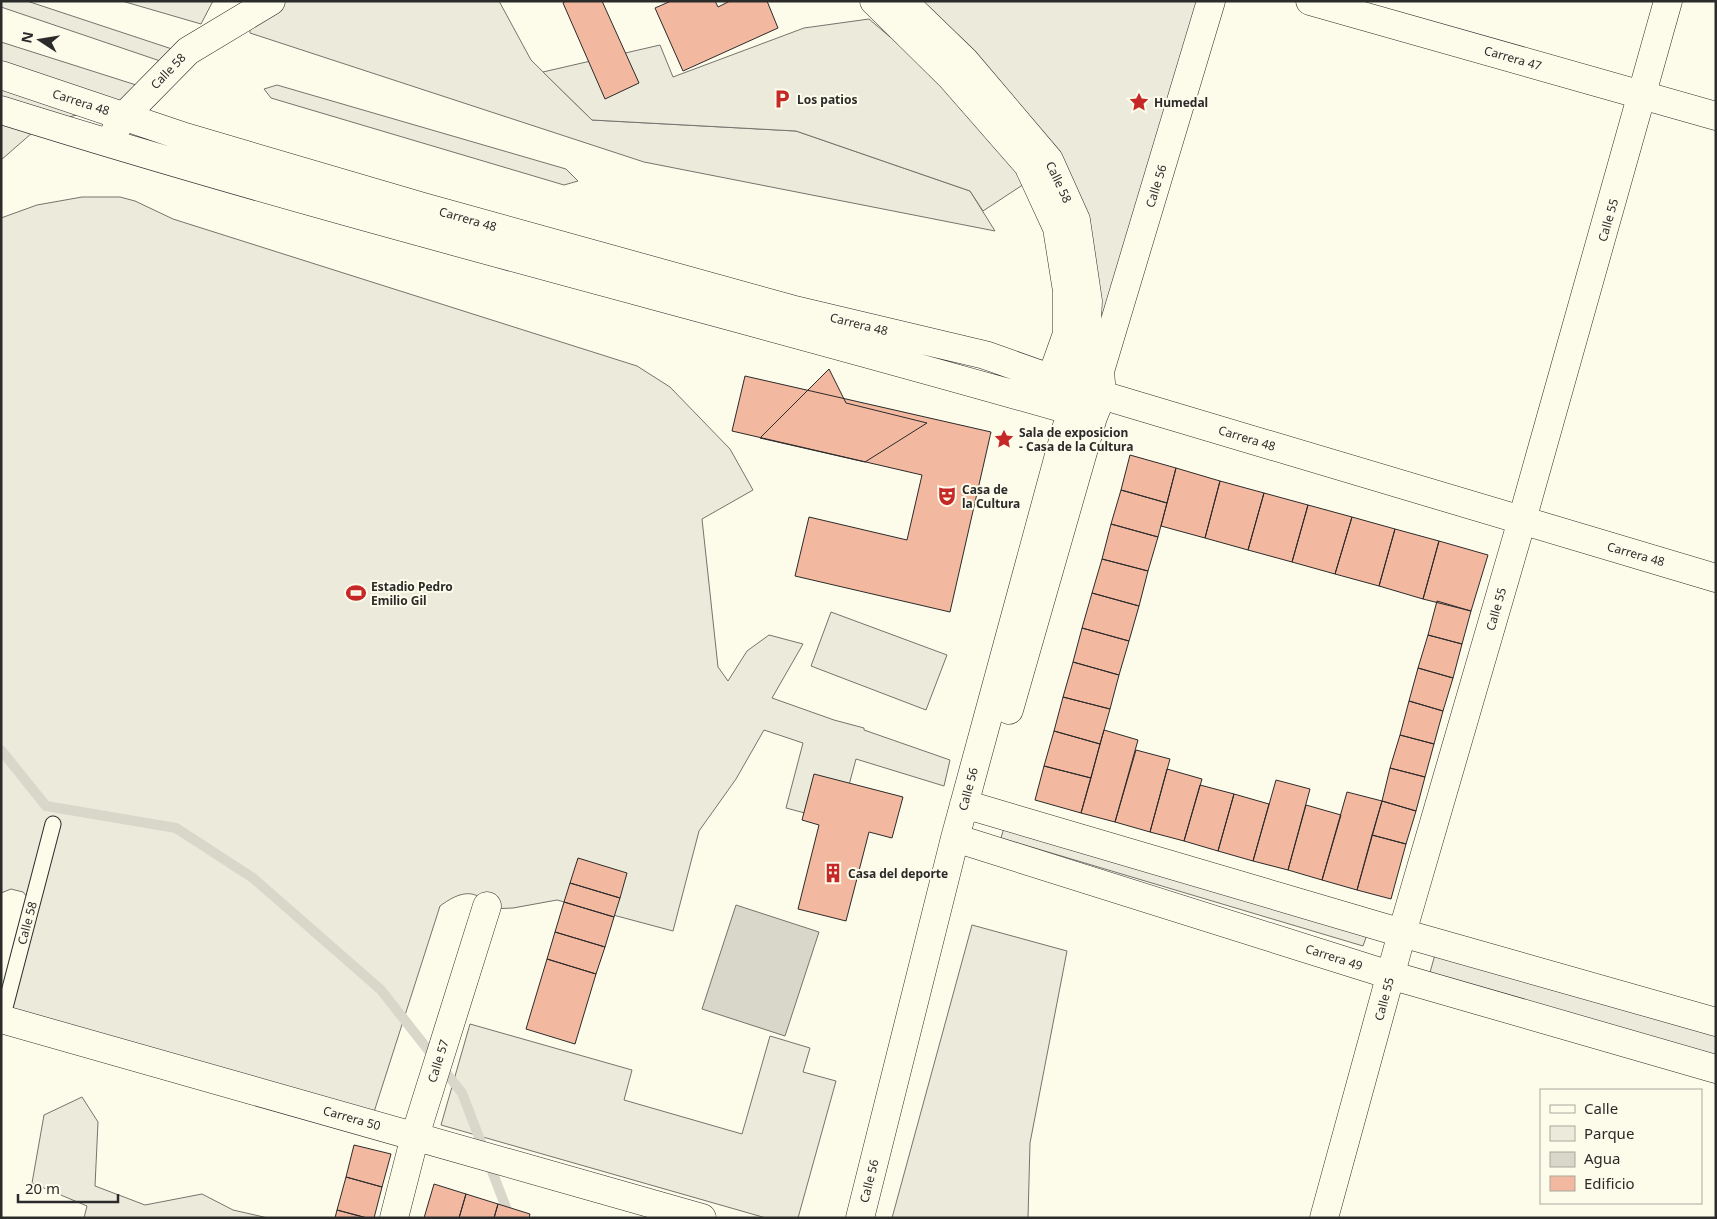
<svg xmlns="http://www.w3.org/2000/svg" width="1717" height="1219" font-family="'Noto Sans',sans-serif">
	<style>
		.green { fill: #ecebdb; stroke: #74746e }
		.parking { fill: #eceadb; stroke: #74746e }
		.water { fill: #d8d7c9; stroke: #74746e }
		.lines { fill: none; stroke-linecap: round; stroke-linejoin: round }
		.stream { stroke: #d8d7c9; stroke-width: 10 }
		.building { fill: #f2b8a0; stroke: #2b2b2b }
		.service-casing { stroke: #2b2b2b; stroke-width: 17 }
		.minor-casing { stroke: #2b2b2b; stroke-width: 29 }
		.service { stroke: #fdfbea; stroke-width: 15 }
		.minor { stroke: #fdfbea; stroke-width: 28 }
		.labels { text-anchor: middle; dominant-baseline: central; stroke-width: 4; stroke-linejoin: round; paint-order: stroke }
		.street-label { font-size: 12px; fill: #2b2b2b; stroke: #fdfbea }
		.poi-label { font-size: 12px; font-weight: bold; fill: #2b2b2b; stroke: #fdfbea; text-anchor: start }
	</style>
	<rect width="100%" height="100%" fill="#fdfbea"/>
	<path class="green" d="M1 1H27L175 50 172 65 1 7Z
		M122 1H213L201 24Z
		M266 1H499L531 60 592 120 796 131 970 191 995 231 644 162 250 33V22Z
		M879 1H1201L1096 364 1077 222Z
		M1 42 155 91 40 126 1 160Z
		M277 85 566 169 578 181 564 185 271 98 264 89Z
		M82 197H120L135 201 173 219 637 366 670 387 730 449 753 490 702 519 718 667 728 681 747 651 769 635 803 644 772 698 834 720 864 728V730L950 760 944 786 856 759 839 822 786 808 803 743 764 730 736 779 699 831 673 931 557 900 513 908 489 909C487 906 484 901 482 899 468 887 451 898 440 906L374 1112 1 1013 29 899 23 892 11 889 1 893V218L37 205Z
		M831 612 947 655 926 710 811 666Z
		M1006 821 1369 929 1363 946 1001 838Z
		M972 925 1067 951 1030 1143 1028 1218H892Z
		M1436 951 1716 1030V1057L1429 976Z
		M470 1024 632 1070 624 1100 742 1134 770 1036 810 1048 803 1072 836 1081 798 1218H766L441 1125Z
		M82 1097 98 1122 95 1186 145 1205 202 1194 233 1210 268 1218H84L87 1206 32 1183 44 1115Z"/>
	<path class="parking" d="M924 14 1050 167 983 211 970 191 796 131 592 120 543 72 660 45 673 77 804 28 869 19 890 37Z"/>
	<path class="water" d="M736 905 819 932 785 1036 702 1009Z"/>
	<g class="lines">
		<path class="stream" d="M1 750 46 806 176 828 253 878 381 990 462 1093 510 1218"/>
	</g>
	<path class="building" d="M566 1H602L639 83 605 99 563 3Z
		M671 1H715L718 7 730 1H767L778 28 683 71 655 8Z
		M829 369 846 403 927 423 865 462 760 438Z
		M745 376 991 432 950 612 795 576 809 517 907 540 922 475 732 431Z
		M1130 455 1176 468 1167 503 1121 490Z
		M1176 468 1220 481 1205 538 1161 526Z
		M1220 481 1264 493 1248 550 1205 538Z
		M1121 490 1167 503 1158 537 1111 524Z
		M1264 493 1308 505 1292 562 1248 550Z
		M1308 505 1352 517 1335 574 1292 562Z
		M1352 517 1395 529 1379 586 1335 574Z
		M1111 524 1158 537 1148 571 1102 559Z
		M1395 529 1439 541 1423 599 1379 586Z
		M1439 541 1488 555 1471 611 1423 599Z
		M1102 559 1148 571 1139 606 1092 593Z
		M1092 593 1139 606 1129 641 1082 628Z
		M1437 601 1471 611 1462 644 1428 635Z
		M1082 628 1129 641 1119 675 1073 662Z
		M1428 635 1462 644 1453 678 1418 668Z
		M1073 662 1119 675 1110 709 1063 697Z
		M1418 668 1453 678 1443 711 1409 701Z
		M1063 697 1110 709 1100 744 1054 731Z
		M1409 701 1443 711 1434 744 1400 735Z
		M1104 730 1138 740 1115 822 1081 813Z
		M1054 731 1100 744 1091 778 1044 766Z
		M1400 735 1434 744 1425 777 1390 768Z
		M1136 750 1170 759 1150 832 1115 822Z
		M1044 766 1091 778 1081 813 1035 800Z
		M1390 768 1425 777 1416 811 1382 801Z
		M1167 769 1202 779 1184 841 1150 832Z
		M814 774 903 797 892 838 869 832 846 921 798 909 819 825 802 820Z
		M1276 780 1310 789 1288 870 1253 861Z
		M1200 785 1234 794 1218 851 1184 841Z
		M1347 792 1382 801 1357 890 1322 880Z
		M1234 794 1269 804 1253 861 1218 851Z
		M1382 801 1416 811 1406 844 1372 835Z
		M1306 805 1341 815 1322 880 1288 870Z
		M1372 835 1406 844 1391 899 1357 890Z
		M578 858 627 873 620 898 570 883Z
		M570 883 620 898 614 917 564 902Z
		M564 902 614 917 605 947 555 932Z
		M555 932 605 947 596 974 547 959Z
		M547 959 596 974 575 1044 526 1029Z
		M354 1145 391 1154 382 1187 346 1177Z
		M346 1177 382 1187 374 1218H367L337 1210Z
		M434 1184 466 1194 459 1218H424Z
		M466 1194 498 1204 494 1218H459Z
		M498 1204 530 1214 529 1218H494Z
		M337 1210 367 1218H335Z"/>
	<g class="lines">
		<defs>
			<path id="service" d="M2 1019 53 824"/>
			<path id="minor" d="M874 1 951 77 1028 165 1057 228 1067 291V334L1052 376
				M903 1 965 61 1049 160 1076 220 1088 301 1086 340 1066 384
				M1310 1 1716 116
				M1 75 185 137 423 207 791 309 985 355 1078 388 1716 578
				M1 110C362 223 730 312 1093 417
				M116 129 124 116 188 51 271 1
				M1009 710 1093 417 1102 395 1100 371 1211 1
				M964 804 1402 933 1716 1022
				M955 838 1390 975 1716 1069
				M1 1019 702 1218
				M394 1218 415 1136 487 906
				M860 1218 955 838 1071 411 1078 388 1100 371
				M1324 1218 1402 933 1522 520 1668 1"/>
		</defs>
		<use href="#service" class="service-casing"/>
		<use href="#minor" class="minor-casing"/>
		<use href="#service" class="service"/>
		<use href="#minor" class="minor"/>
	</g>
	<defs>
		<symbol id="parking-bare" viewBox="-9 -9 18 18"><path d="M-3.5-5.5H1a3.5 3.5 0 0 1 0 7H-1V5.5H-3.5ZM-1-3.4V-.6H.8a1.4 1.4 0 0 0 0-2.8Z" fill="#c62828" stroke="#fdfbea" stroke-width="2.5" paint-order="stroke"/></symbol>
		<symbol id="sight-bare" viewBox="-9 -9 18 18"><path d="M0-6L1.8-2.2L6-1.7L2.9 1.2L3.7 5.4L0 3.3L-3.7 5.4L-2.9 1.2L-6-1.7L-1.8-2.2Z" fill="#c62828" stroke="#fdfbea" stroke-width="2.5" paint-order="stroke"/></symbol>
		<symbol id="theatre-bare" viewBox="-9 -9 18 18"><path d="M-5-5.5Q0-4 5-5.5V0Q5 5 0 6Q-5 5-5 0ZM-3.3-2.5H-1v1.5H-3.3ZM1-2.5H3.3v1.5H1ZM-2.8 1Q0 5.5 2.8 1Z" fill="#c62828" stroke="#fdfbea" stroke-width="2.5" paint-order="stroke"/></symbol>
		<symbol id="stadium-bare" viewBox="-9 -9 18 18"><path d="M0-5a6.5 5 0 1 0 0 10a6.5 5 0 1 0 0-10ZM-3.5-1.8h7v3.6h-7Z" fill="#c62828" stroke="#fdfbea" stroke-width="2.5" paint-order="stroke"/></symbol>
		<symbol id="building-bare" viewBox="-9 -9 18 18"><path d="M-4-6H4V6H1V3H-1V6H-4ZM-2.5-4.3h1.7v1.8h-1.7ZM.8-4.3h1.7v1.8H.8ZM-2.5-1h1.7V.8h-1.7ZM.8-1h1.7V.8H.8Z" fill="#c62828" stroke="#fdfbea" stroke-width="2.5" paint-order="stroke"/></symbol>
	</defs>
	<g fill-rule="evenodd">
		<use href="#parking-bare" x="768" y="85" width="28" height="28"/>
		<use href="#sight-bare" x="1125" y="88" width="28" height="28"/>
		<use href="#sight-bare" x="990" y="425" width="28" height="28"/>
		<use href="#theatre-bare" x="933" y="482" width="28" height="28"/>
		<use href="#stadium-bare" x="342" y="579" width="28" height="28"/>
		<use href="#building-bare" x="819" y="859" width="28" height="28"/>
	</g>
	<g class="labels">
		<g class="street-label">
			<text transform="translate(1513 58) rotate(16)">Carrera 47</text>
			<text transform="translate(168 71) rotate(-46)">Calle 58</text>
			<text transform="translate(81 102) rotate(18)">Carrera 48</text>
			<text transform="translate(1059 182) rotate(65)">Calle 58</text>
			<text transform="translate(1156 186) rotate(-73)">Calle 56</text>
			<text transform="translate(468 219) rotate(16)">Carrera 48</text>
			<text transform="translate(1608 220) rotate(-74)">Calle 55</text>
			<text transform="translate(859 324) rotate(14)">Carrera 48</text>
			<text transform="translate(1247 438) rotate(17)">Carrera 48</text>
			<text transform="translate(1636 554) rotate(16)">Carrera 48</text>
			<text transform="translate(1496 609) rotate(-74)">Calle 55</text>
			<text transform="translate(968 789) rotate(-75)">Calle 56</text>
			<text transform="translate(27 923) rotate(-75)">Calle 58</text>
			<text transform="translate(1334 957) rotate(18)">Carrera 49</text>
			<text transform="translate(1384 999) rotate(-75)">Calle 55</text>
			<text transform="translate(438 1061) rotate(-73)">Calle 57</text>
			<text transform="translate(352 1118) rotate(16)">Carrera 50</text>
			<text transform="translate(869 1181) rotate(-76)">Calle 56</text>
		</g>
		<g class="poi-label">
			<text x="797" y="99">Los patios</text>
			<text x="1154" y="102">Humedal</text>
			<text x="1019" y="432">Sala de exposicion<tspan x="1019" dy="14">- Casa de la Cultura</tspan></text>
			<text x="962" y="489">Casa de<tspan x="962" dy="14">la Cultura</tspan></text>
			<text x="371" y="586">Estadio Pedro<tspan x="371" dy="14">Emilio Gil</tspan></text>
			<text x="848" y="873">Casa del deporte</text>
		</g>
	</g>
	<rect width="1717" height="1219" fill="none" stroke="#2b2b2b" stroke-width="5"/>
	<rect x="1540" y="1089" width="162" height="115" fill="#fdfbea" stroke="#a9a89e"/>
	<rect x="1550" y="1105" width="25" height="8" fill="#fdfbea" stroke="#a9a89e"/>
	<text x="1584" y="1114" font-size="15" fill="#2b2b2b">Calle</text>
	<rect x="1550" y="1126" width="25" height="15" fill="#ecebdb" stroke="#a9a89e"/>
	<text x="1584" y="1139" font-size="15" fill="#2b2b2b">Parque</text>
	<rect x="1550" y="1152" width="25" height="15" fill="#d8d7c9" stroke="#a9a89e"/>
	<text x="1584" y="1164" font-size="15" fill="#2b2b2b">Agua</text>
	<rect x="1550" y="1176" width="25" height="15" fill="#f2b8a0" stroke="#a9a89e"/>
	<text x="1584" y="1189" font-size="15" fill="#2b2b2b">Edificio</text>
	<g transform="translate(40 40) rotate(282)" stroke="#fdfbea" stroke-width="4" paint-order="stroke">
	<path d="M0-4L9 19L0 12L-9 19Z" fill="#2b2b2b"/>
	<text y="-8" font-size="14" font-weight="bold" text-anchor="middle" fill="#2b2b2b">N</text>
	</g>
	<path d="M18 1194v8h100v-8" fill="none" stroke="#2b2b2b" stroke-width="2.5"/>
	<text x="25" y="1194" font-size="15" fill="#2b2b2b" stroke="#fdfbea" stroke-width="4" paint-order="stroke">20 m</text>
</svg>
